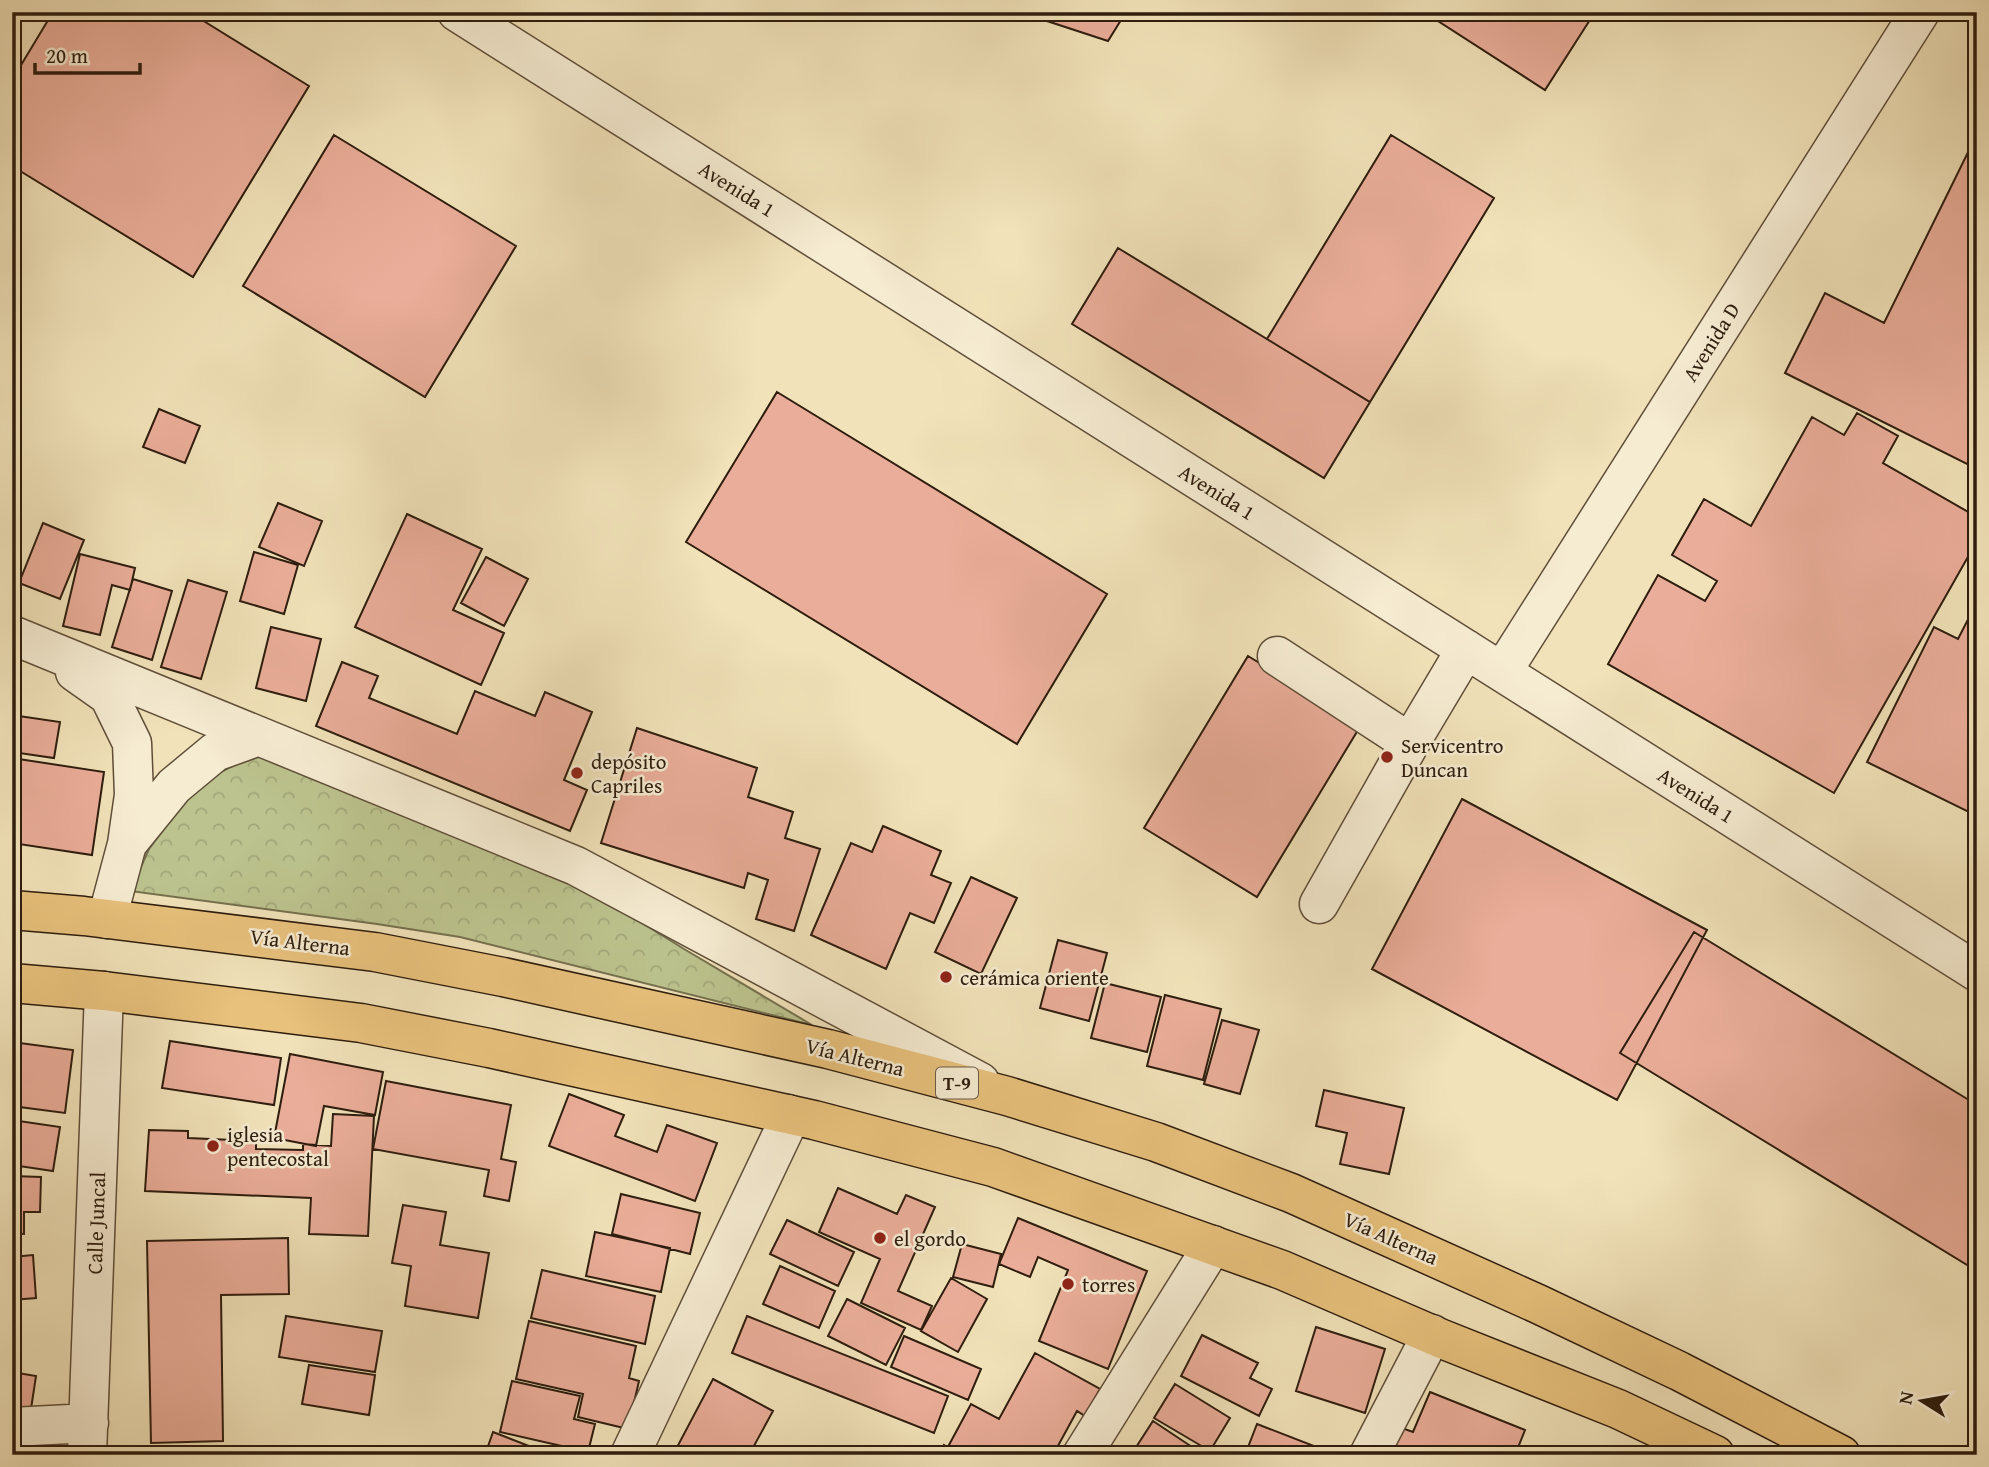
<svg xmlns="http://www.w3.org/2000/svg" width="1989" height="1467" font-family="'Gentium Book Plus',serif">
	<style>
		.park { fill: url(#park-crowns); stroke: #75704e; stroke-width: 2 }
		.building { fill: #eaad99; stroke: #2e1d0e; stroke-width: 2 }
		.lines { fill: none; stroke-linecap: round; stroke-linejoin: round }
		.minor-casing { stroke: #5f4e39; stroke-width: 41 }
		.highway-casing { stroke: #2e1d0e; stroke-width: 41 }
		.minor { stroke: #f6ecd2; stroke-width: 38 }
		.highway { stroke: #e8c17c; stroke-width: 38 }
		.poi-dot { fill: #8f2418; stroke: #f6ecd2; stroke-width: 2.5 }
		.labels { text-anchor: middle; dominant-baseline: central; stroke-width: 5; stroke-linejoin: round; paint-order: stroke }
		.shield { fill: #f6ecd2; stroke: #6a5b49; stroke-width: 2 }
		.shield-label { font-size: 19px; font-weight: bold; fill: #2e1d0e }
		.street-label { font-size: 21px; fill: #2e1d0e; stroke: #f6ecd2 }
		.poi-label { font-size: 21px; fill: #2e1d0e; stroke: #f6ecd2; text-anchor: start }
	</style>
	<defs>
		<pattern id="park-crowns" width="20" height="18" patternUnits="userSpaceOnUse" patternTransform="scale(1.75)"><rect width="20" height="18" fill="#bcc38e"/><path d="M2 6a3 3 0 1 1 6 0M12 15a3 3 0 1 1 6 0" fill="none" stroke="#a2a779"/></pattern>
	</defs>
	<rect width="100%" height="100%" fill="#f1e2b9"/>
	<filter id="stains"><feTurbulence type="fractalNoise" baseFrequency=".00286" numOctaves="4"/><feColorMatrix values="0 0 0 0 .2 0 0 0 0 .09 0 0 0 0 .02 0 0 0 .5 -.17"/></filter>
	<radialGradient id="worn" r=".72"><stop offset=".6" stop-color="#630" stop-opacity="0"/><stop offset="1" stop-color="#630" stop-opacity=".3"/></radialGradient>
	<path class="park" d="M257 753 503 851 613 905 684 949 812 1025 460 937 377 924 130 891 149 849 184 802 221 772Z"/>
	<path class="building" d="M53 12H189L309 86 193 277 12 166V80Z
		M1047 12H1126L1108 41 1044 20Z
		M1424 12H1595L1545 90Z
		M1977 134V469L1785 373 1825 293 1884 323Z
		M334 135 516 246 425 397 243 286Z
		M1391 135 1494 198 1370 402 1267 339Z
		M1118 248 1370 402 1324 478 1072 324Z
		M777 392 1107 594 1017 744 686 542Z
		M159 409 200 426 185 463 143 447Z
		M1857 413 1898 436 1883 463 1977 517V541L1834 793 1608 664 1658 575 1705 601 1717 581 1672 555 1704 499 1751 526 1812 417 1844 435Z
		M278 503 322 521 304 566 259 547Z
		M407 514 482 549 453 610 504 633 481 685 355 627Z
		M43 523 84 540 60 599 19 583Z
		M254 552 298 565 284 614 240 601Z
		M80 554 135 568 130 590 112 585 100 635 63 626Z
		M486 557 528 579 504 626 461 603Z
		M133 579 172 591 152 660 112 647Z
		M188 580 227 592 201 679 161 667Z
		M1977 602V816L1867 762 1934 627 1958 639Z
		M271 627 321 639 306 701 256 688Z
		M1248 656 1361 725 1257 897 1144 828Z
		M342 662 378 676 369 698 457 734 475 691 535 716 545 692 592 712 564 780 587 790 570 831 316 726Z
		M12 715 60 722 54 758 12 752Z
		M637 728 757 768 748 797 793 812 785 838 820 849 794 931 756 919 768 880 748 873 744 888 601 843Z
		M12 758 104 772 92 855 12 843Z
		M1462 799 1707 930 1617 1100 1372 969Z
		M883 826 941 851 931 875 951 883 934 923 910 913 886 969 811 935 851 843 872 852Z
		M971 877 1017 898 981 974 935 952Z
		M1694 932 1977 1105V1271L1620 1053Z
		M1058 940 1107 953 1089 1021 1040 1008Z
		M1105 983 1161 997 1147 1052 1091 1038Z
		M1165 995 1221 1009 1203 1080 1147 1066Z
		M1222 1020 1259 1030 1240 1094 1204 1084Z
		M170 1041 281 1058 274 1105 162 1088Z
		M12 1042 73 1050 65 1113 12 1106Z
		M290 1054 383 1072 375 1115 324 1106 316 1146 274 1138Z
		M386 1081 511 1105 501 1159 516 1162 509 1201 484 1196 489 1170 373 1149Z
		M1324 1090 1404 1108 1389 1174 1340 1164 1347 1133 1316 1126Z
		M569 1094 624 1115 615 1136 657 1152 667 1125 717 1143 695 1201 549 1146Z
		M333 1114 374 1116 368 1236 309 1234 311 1198 145 1191 149 1130 188 1131V1138L256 1141V1149L303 1150V1144L331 1146Z
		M12 1120 60 1127 53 1171 12 1165Z
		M12 1176 41 1177 40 1212H24V1234L12 1233Z
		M838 1188 897 1214 906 1195 935 1207 898 1291 932 1306 921 1330 861 1303 880 1259 819 1232Z
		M621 1194 700 1213 690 1254 612 1234Z
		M403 1205 446 1212 440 1245 489 1253 478 1318 405 1306 411 1266 392 1263Z
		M1018 1218 1147 1271 1108 1369 1039 1341 1068 1270 1038 1257 1030 1277 999 1264Z
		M787 1220 854 1252 838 1286 770 1254Z
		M595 1232 670 1248 661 1292 586 1276Z
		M288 1238 289 1294 221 1295 223 1441 151 1443 147 1241Z
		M962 1244 1001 1254 993 1287 953 1277Z
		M33 1255 36 1298 12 1300V1257Z
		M780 1266 835 1291 819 1328 763 1304Z
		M542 1270 655 1296 645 1344 531 1318Z
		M951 1278 987 1299 958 1352 921 1331Z
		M847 1299 905 1328 886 1365 828 1336Z
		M286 1316 382 1331 375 1372 279 1357Z
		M747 1316 948 1396 934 1433 732 1353Z
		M529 1321 636 1346 629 1378 639 1381 628 1429 578 1417 583 1394 516 1379Z
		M1316 1327 1385 1349 1365 1413 1296 1391Z
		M1202 1335 1258 1363 1250 1378 1272 1389 1259 1416 1181 1376Z
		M904 1336 981 1369 968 1400 891 1367Z
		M1035 1353 1100 1389 1085 1416 1077 1411 1053 1455H966L949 1445 971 1404 999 1419Z
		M309 1365 375 1375 369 1415 302 1404Z
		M12 1372 36 1376 31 1409 12 1406Z
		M713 1379 773 1411 749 1455H683L675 1451Z
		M512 1381 580 1396 574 1419 595 1424 588 1452 500 1432Z
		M1175 1384 1230 1418 1210 1451 1154 1418Z
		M1430 1392 1525 1430 1515 1455H1459L1443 1448 1440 1455H1388L1399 1427 1413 1432Z
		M1153 1421 1204 1455H1131Z
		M1257 1424 1337 1455H1245Z
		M493 1432 552 1455H485Z
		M944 1445 960 1455H938Z"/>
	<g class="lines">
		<defs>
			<path id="minor" d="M457 12 1977 972
				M12 635 576 866 980 1082
				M1277 656 1410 743
				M75 672 109 696 132 743 134 795 127 844 107 919
				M1502 672 1920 12
				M127 844 174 786 215 752 259 736
				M1319 904 1410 743 1466 649
				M12 1427 89 1423
				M87 1455 104 991
				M630 1455 785 1128 788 1114
				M1082 1455 1213 1245
				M1369 1455 1432 1334"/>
			<path id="highway" d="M12 910 84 916 375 952 503 977 828 1049 1007 1096 1156 1142 1291 1193 1538 1304 1679 1371 1841 1455
				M12 983 104 991 361 1023 489 1048 814 1120 993 1167 1282 1270 1442 1339 1618 1409 1715 1455"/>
		</defs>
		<use href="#minor" class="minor-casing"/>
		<use href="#highway" class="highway-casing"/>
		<use href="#minor" class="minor"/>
		<use href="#highway" class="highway"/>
	</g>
	<g class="poi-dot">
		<circle cx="1387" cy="757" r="7"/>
		<circle cx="577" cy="773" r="7"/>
		<circle cx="946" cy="977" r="7"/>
		<circle cx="213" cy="1146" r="7"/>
		<circle cx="880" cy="1238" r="7"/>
		<circle cx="1068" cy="1284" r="7"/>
	</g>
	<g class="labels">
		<rect class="shield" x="936" y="1067.5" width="42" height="31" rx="5"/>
		<g class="shield-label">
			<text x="957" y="1083">T-9</text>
		</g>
		<g class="street-label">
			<text transform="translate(737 189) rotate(32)">Avenida 1</text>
			<text transform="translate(1711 342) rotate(-58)">Avenida D</text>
			<text transform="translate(1217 492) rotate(32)">Avenida 1</text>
			<text transform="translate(1696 795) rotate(32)">Avenida 1</text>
			<text transform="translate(300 942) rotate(7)">Vía Alterna</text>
			<text transform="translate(855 1057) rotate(14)">Vía Alterna</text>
			<text transform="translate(96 1223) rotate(-88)">Calle Juncal</text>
			<text transform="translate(1391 1238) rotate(24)">Vía Alterna</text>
		</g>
		<g class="poi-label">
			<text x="1401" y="745">Servicentro<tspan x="1401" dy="24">Duncan</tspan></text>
			<text x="591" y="761">depósito<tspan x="591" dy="24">Capriles</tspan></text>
			<text x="960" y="977">cerámica oriente</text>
			<text x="227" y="1134">iglesia<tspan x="227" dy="24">pentecostal</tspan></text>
			<text x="894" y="1238">el gordo</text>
			<text x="1082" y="1284">torres</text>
		</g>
	</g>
	<rect width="1989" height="1467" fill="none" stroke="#f1e2b9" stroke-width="42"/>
	<rect x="14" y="14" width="1961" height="1439" fill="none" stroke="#2e1d0e" stroke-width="3.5"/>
	<rect x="21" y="21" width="1947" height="1425" fill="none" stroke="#2e1d0e" stroke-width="2"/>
	<g transform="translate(1922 1401) rotate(281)" stroke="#f6ecd2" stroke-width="5" paint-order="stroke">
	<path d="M0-5L12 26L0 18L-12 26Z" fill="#2e1d0e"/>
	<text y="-10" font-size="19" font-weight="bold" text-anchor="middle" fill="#2e1d0e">N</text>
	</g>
	<path d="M35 63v10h105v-10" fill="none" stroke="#2e1d0e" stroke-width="3.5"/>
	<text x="46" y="63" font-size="21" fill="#2e1d0e" stroke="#f6ecd2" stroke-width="5" paint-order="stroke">20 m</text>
	<rect width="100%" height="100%" filter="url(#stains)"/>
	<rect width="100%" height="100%" fill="url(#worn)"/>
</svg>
